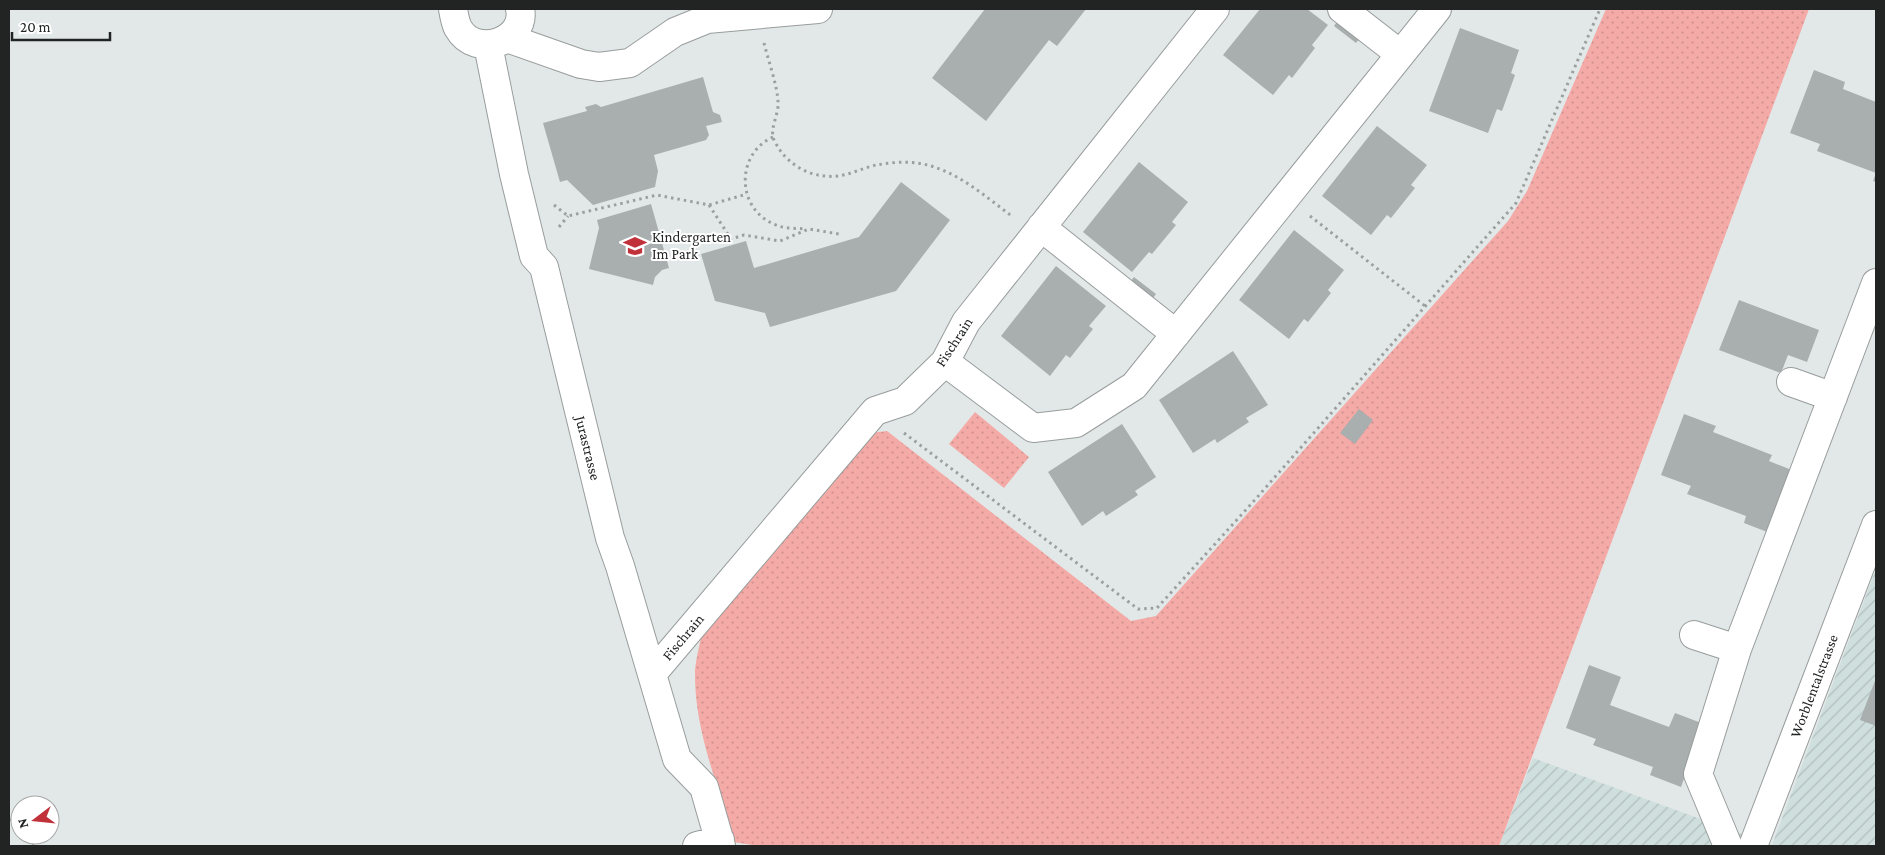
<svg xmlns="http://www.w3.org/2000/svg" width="1885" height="855" font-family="'Crimson Pro',serif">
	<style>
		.industrial { fill: url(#industrial-furrows) }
		.grass { fill: url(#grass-dots) }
		.building { fill: #a9aeae }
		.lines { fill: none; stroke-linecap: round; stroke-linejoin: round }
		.minor-casing { stroke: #989d9c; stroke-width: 30 }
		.major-casing { stroke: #989d9c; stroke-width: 30 }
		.path { stroke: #9ba09f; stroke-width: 3; stroke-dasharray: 2.5 4; stroke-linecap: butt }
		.minor { stroke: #fff; stroke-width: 28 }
		.major { stroke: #fff; stroke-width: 28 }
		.labels { text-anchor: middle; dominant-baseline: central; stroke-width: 4; stroke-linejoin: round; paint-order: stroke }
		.poi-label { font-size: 15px; fill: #222423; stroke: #fff; text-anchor: start }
		.street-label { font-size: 15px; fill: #222423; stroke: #fff }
	</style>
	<defs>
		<pattern id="industrial-furrows" width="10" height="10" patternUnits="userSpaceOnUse" patternTransform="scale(1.25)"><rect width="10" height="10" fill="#cfdfdd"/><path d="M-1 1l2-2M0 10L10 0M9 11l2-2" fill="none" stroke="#b1bfbd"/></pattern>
		<pattern id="grass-dots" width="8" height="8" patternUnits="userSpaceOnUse" patternTransform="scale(1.25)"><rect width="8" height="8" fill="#f4aaa6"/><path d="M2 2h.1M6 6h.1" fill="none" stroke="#d1928f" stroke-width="1.8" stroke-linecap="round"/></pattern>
	</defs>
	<rect width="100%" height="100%" fill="#e2e8e8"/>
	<path class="industrial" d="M1876 569V846H1499L1533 758 1772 845Z"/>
	<path class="grass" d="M1606 9H1809L1499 846H759L720 840 731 829C715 778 694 726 695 671 696 658 700 643 703 629L870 433 887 431 1131 621 1156 616 1508 221 1527 191Z
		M975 412 1029 457 1004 488 949 444Z"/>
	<path class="building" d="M985 9H1086L1057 46 1049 40 986 121 932 78Z
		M1260 9H1307L1328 25 1312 45 1315 48 1292 78 1289 75 1273 95 1223 55Z
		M1342 15 1364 33 1356 43 1334 26Z
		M1460 28 1519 50 1511 73 1515 75 1502 111 1497 109 1488 133 1429 111Z
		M1814 70 1845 82 1843 89 1876 102V182L1873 181 1876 173 1817 151 1820 144 1790 133Z
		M703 77 713 112 720 115 722 122 706 126 709 135 706 140 654 155 658 171 655 187 593 205 567 180 560 182 543 123 587 111 585 107 596 104 601 107Z
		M1377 126 1427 165 1411 185 1415 188 1391 218 1387 215 1371 235 1322 196Z
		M1139 162 1188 202 1172 222 1176 225 1152 254 1149 252 1132 272 1083 232Z
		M901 182 950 220 896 291 770 327 765 313 715 301 701 254 746 241 754 268 859 237Z
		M651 204 669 268 662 270 655 277 653 285 589 269 599 228 597 220Z
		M1294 230 1344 270 1328 290 1331 293 1308 322 1304 319 1289 339 1239 300Z
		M1056 266 1106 306 1089 326 1093 329 1070 358 1066 355 1050 376 1001 336Z
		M1134 277 1156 294 1148 305 1126 287Z
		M1739 300 1819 330 1807 362 1788 355 1781 373 1719 350Z
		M1233 351 1268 405 1246 418 1249 422 1217 443 1215 439 1193 453 1159 400Z
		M1359 409 1373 420 1355 444 1340 433Z
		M1684 414 1716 426 1713 432 1772 455 1769 461 1799 473 1775 535 1744 523 1746 516 1687 494 1691 486 1661 475Z
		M1122 424 1156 477 1135 491 1138 495 1106 516 1103 511 1082 526 1048 472Z
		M1589 665 1621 677 1610 705 1669 727 1675 713 1704 724 1681 787 1650 775 1653 767 1593 745 1596 739 1566 728Z
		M1876 678V726L1860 720Z"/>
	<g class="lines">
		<defs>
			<path id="minor" d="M453 9C454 15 455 22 458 28 476 60 527 40 520 9
				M1342 9 1400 54
				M507 38 581 64 599 67 630 63 675 32 707 19 818 9
				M488 45 514 174 534 256 544 267 610 538 620 566 677 759 704 787 721 846
				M1041 227 1176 334
				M945 362 1033 428 1076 423 1134 386 1437 9
				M1791 382 1833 397
				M1694 635 1737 649
				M652 674 875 411 905 401 945 362 966 322 1215 9
				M697 846 720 840
				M1728 846 1698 774 1737 649 1876 283"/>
			<path id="major" d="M1753 846 1876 525"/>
		</defs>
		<use href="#minor" class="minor-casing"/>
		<use href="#major" class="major-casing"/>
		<path class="path" d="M764 43C768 60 778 87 778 103 779 114 769 130 774 140 786 165 811 179 839 176 851 174 863 168 876 165 889 163 904 161 917 163 953 168 981 193 1009 214H1013
			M773 137C735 154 736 210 776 225 785 229 796 228 806 229
			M554 205 568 216 657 195 709 205 747 194
			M709 205 731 239 744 235 780 241 809 229 839 234
			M1310 216 1425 306
			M559 227 568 216
			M904 433 1138 609 1157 608 1253 502 1516 203 1600 9
			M9 819 20 832
			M23 835 33 846"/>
		<use href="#minor" class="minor"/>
		<use href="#major" class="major"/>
	</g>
	<defs>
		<symbol id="school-bare" viewBox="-9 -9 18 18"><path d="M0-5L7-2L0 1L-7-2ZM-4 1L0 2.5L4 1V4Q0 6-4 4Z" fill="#c1313a" stroke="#fff" stroke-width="2.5" paint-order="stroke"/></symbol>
	</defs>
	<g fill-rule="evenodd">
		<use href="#school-bare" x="619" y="230" width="32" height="32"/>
	</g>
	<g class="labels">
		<g class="poi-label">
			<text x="652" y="237">Kindergarten<tspan x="652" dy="17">Im Park</tspan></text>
		</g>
		<g class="street-label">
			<text transform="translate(954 342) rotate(-57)">Fischrain</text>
			<text transform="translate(588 448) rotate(76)">Jurastrasse</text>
			<text transform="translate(683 637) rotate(-50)">Fischrain</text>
			<text transform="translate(1814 686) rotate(-69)">Worblentalstrasse</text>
		</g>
	</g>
	<rect width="1885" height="855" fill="none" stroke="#222423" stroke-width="20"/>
	<g transform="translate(35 820) rotate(254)"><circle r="24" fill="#ffffff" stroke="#a7a7a7"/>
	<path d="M0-4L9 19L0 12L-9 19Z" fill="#c1313a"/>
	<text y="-8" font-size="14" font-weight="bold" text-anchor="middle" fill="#222423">N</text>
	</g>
	<path d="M12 32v8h98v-8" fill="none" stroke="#222423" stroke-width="2.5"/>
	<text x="20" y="32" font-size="15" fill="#222423" stroke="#ffffff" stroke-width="4" paint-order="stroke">20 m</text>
</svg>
